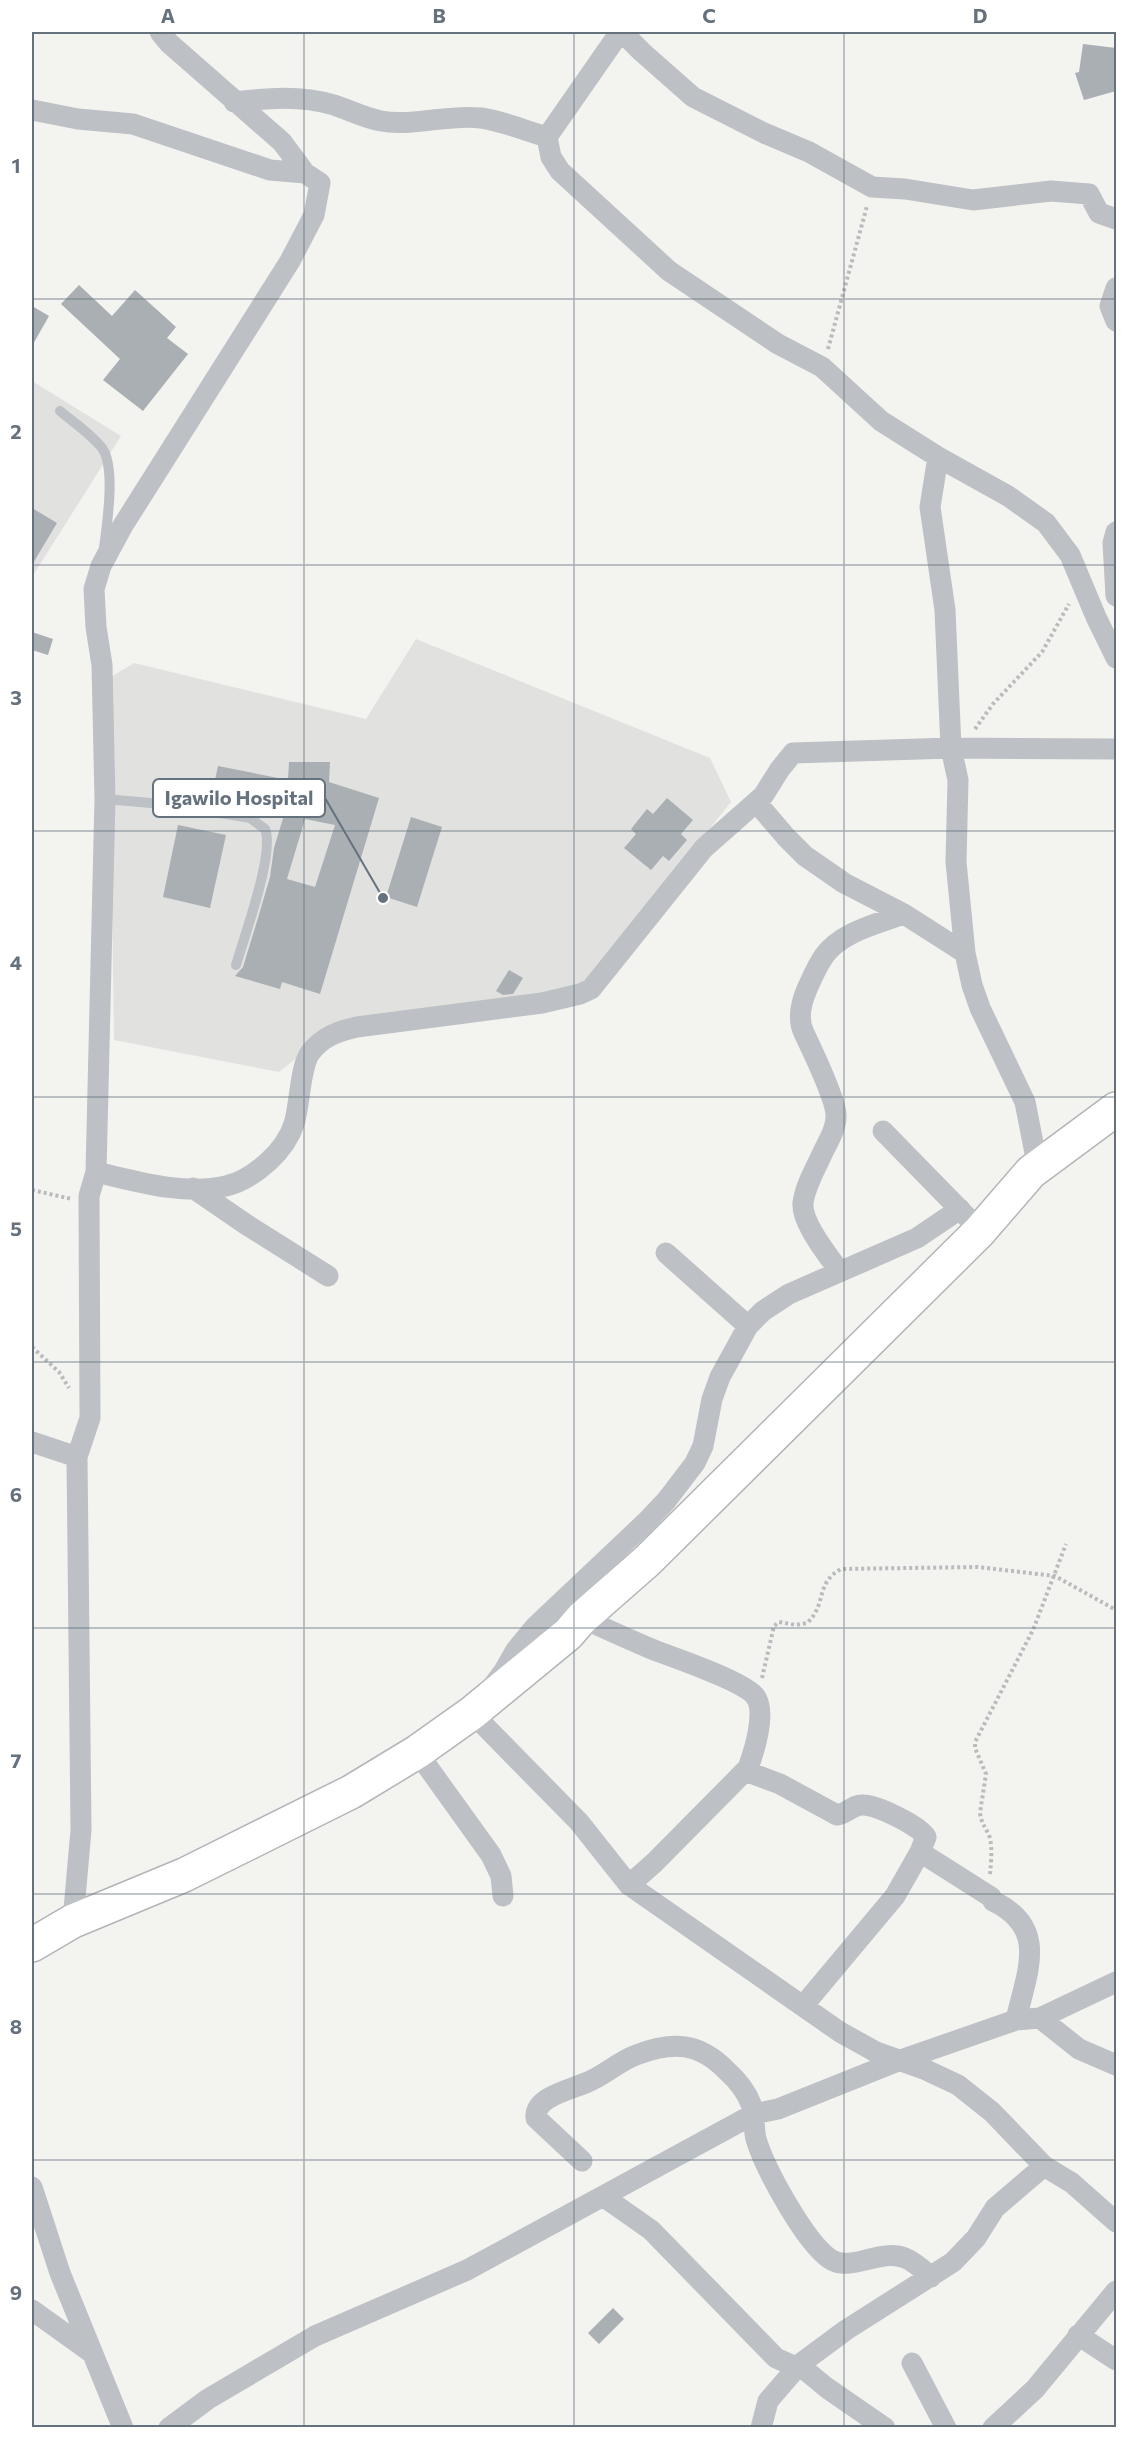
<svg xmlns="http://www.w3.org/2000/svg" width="1148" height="2459" font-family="Commissioner,sans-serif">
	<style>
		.built { fill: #e1e2e0 }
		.building { fill: #a9afb3; fill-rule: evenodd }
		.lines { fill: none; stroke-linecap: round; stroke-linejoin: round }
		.highway-casing { stroke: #b2b5b8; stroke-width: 36 }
		.path { stroke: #b9bbbd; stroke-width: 4; stroke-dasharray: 3 3; stroke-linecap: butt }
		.lane { stroke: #bdc0c4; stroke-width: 10 }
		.street { stroke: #bdc0c4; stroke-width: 21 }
		.highway { stroke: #fff; stroke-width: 33 }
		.grid { fill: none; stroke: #65727e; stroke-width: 1.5; stroke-opacity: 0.55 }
		.leader { fill: none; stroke: #65727e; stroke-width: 2 }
		.callout-dot { fill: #65727e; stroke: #fff; stroke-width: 2 }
		.callout { fill: #fff; stroke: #65727e; stroke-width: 2 }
		.callout-label { font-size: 20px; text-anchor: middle; font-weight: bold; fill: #65727e }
		.neatline { fill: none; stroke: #65727e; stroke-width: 2 }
		.grid-label { font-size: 20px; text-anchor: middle; font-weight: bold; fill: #65727e }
	</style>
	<rect width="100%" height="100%" fill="#f3f3f0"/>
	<path class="built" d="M32 381 121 436 32 577Z
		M416 639 710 758 731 802 578 993 331 1031 279 1072 114 1040 109 678 134 663 366 719Z"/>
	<path class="building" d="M1083 44 1116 48V91L1084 100 1075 73 1079 72Z
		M79 285 112 316 135 290 176 327 167 338 188 354 143 411 103 380 120 359 61 304Z
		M32 306 49 316 32 346Z
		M32 508 57 523 32 565Z
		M32 632 53 639 48 655 32 650Z
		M289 762H330L329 782 379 798 320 994 282 982 280 989 235 976 243 967 258 918 270 877 274 848 284 815 211 799 218 766 288 780ZM305 819 335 825 315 887 287 879Z
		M667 798 693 820 681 834 687 840 669 861 663 856 651 870 624 848 636 834 631 829 647 809 653 814Z
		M411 817 442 827 417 907 386 897Z
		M178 825 226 835 210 908 163 897Z
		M509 970 523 978 513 994 503 995 496 991Z
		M613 2308 624 2319 599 2344 588 2333Z"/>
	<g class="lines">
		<defs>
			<path id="highway" d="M32 1945 73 1921 184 1875 351 1792 417 1752 472 1713 568 1634 582 1618 647 1561 979 1232 1031 1172 1116 1109"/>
		</defs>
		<use href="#highway" class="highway-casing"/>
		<path class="path" d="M828 349 867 206
			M975 729 993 704 1042 652 1069 604
			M32 1190 72 1199
			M32 1347 59 1372 69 1388
			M762 1678 774 1626 779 1622 796 1625 807 1623C827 1605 815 1583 841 1569L978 1567 1055 1576 1116 1610
			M990 1874C991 1862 993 1847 989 1835 985 1827 981 1822 980 1813L986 1774 975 1748V1742L1033 1630 1066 1544"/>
		<path class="lane" d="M60 411C73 422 91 434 102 448 116 467 107 524 104 548
			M105 799 151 803 233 815 250 818 265 829C275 853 244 937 236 965"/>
		<path class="street" d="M160 32 169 43 282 142 305 173
			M620 32 547 137 551 157 560 171 669 271 778 344 822 367 881 421 938 457 1008 496 1046 523 1070 555 1096 617 1116 658
			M622 32 642 52 693 97 764 133 809 152 872 187 905 189 973 200 1051 191 1089 194 1099 213 1116 219
			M234 102C268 98 300 95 334 105 349 110 365 118 381 121 411 127 449 114 481 118 503 121 526 131 547 137
			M32 110 78 119 133 124 270 170 305 173 320 183 314 215 290 261 122 527 101 566 94 589 96 627 102 665 105 799 96 1172 89 1196 90 1418 77 1457 81 1830 73 1921
			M1116 288 1110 306 1116 321
			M938 457 930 507 945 610 951 748 958 780 956 862 965 953 972 985 980 1008 1025 1102 1035 1153 1031 1172
			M1116 532 1113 543 1116 596
			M757 803 786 837 805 856 844 883 904 914 965 953
			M883 1131 968 1218
			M96 1172C135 1181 185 1196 226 1186 243 1182 257 1172 269 1161 281 1150 289 1139 294 1124 300 1105 300 1067 310 1053 322 1037 338 1031 357 1027L542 1003 580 994 591 989 704 848 763 796 780 769 793 753 951 748 1116 749
			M193 1188 247 1225 328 1276
			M960 1209 917 1238 789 1294 763 1311 748 1326 720 1377 712 1399 703 1446 695 1463 666 1501 646 1522 535 1627 516 1650 504 1671 472 1713 579 1822 629 1885 840 2032 876 2052 924 2069 958 2085 992 2112 1044 2166 1072 2183 1116 2222
			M666 1253 748 1326
			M839 1271C828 1255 801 1222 803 1203 805 1186 816 1168 823 1152 829 1140 837 1127 836 1114 835 1097 812 1050 804 1033 797 1019 801 1003 807 989 812 978 817 966 824 956 841 932 877 924 904 914
			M32 1442 77 1457
			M582 1618C606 1629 630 1640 654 1650 675 1658 743 1681 755 1696 767 1711 754 1752 748 1768L654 1863 629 1885
			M417 1752 491 1855 501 1876 503 1896
			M745 1771 780 1784 837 1815C846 1814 854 1804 863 1805 877 1805 920 1826 926 1837L920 1852 895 1896 803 2006
			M920 1852 991 1897 993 1901C1049 1928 1027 1971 1016 2020
			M1040 2018 1079 2049 1116 2065
			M582 2161 536 2118C534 2095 576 2089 592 2080 607 2073 620 2061 636 2055 673 2041 699 2042 727 2071 737 2080 746 2091 751 2104 756 2115 753 2128 756 2139 765 2169 805 2242 830 2259 851 2273 879 2248 905 2258 915 2262 923 2270 931 2277
			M32 2187 60 2273 123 2428
			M604 2197 651 2230 776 2358 796 2367 846 2330 953 2262 976 2238 995 2208 1044 2166
			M32 2310 92 2353
			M1078 2335 1116 2360
			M912 2363 946 2428
			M169 2428 208 2399 315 2336 467 2270 754 2114 778 2109 898 2061 1016 2020 1040 2018 1116 1982
			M761 2428 768 2401 799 2365 827 2388 885 2428
			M993 2428 1035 2389 1116 2291"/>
		<use href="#highway" class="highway"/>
	</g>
	<path class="grid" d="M304 32V2428M574 32V2428M844 32V2428M32 299H1116M32 565H1116M32 831H1116M32 1097H1116M32 1362H1116M32 1628H1116M32 1894H1116M32 2160H1116"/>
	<path class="leader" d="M383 898L325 798"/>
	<circle class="callout-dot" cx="383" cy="898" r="6"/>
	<rect class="callout" x="153" y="779" width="172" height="38" rx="6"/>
	<g class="callout-label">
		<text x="239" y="805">Igawilo Hospital</text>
	</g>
	<rect width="1148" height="2459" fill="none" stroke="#ffffff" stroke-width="66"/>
	<rect x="33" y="33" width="1082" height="2393" class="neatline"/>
	<g class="grid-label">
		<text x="168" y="23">A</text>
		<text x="439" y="23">B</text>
		<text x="709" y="23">C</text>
		<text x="980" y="23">D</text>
		<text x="16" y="173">1</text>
		<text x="16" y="439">2</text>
		<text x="16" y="705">3</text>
		<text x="16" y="970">4</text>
		<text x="16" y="1236">5</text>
		<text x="16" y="1502">6</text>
		<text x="16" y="1768">7</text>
		<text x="16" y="2034">8</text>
		<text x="16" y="2300">9</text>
	</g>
</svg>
